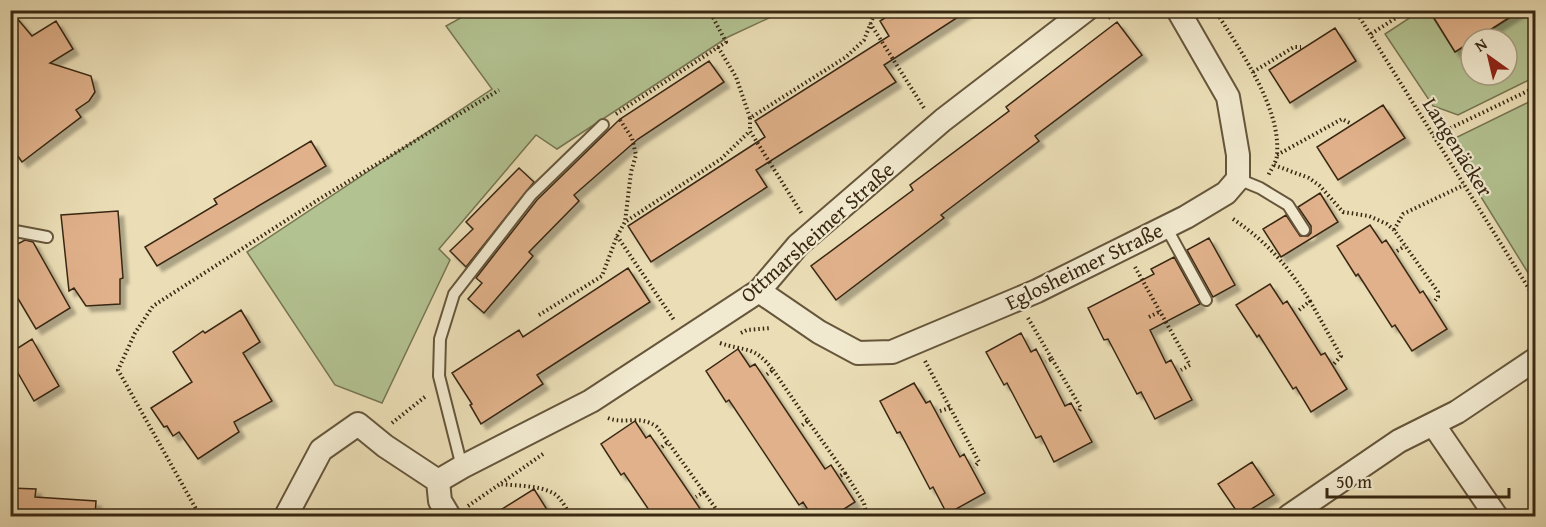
<svg xmlns="http://www.w3.org/2000/svg" width="1546" height="527" font-family="'Gentium Book Plus',serif">
	<style>
		.green { fill: #b3c291; stroke: #767552; stroke-width: 1.5 }
		.building { fill: #e0b18a; stroke: #392812; stroke-width: 1.5; filter: url(#shadow) }
		.lines { fill: none; stroke-linecap: round; stroke-linejoin: round }
		.service-casing { stroke: #66563b; stroke-width: 14 }
		.minor-casing { stroke: #66563b; stroke-width: 26 }
		.path { stroke: #392812; stroke-width: 4; stroke-dasharray: 1.5 3; stroke-linecap: butt }
		.service { stroke: #f2ead0; stroke-width: 10 }
		.minor { stroke: #f2ead0; stroke-width: 22 }
		.labels { text-anchor: middle; dominant-baseline: central; stroke-width: 4.5; stroke-linejoin: round; paint-order: stroke }
		.street-label { font-size: 21px; fill: #392812; stroke: #f2ead0 }
	</style>
	<defs>
		<filter id="shadow"><feDropShadow dx="5.5" dy="5.5" stdDeviation="1.5" flood-color="#0004"/></filter>
	</defs>
	<rect width="100%" height="100%" fill="#ebdeb6"/>
	<filter id="stains"><feTurbulence type="fractalNoise" baseFrequency=".00333" numOctaves="4"/><feColorMatrix values="0 0 0 0 .2 0 0 0 0 .09 0 0 0 0 .02 0 0 0 .5 -.17"/></filter>
	<radialGradient id="worn" r=".72"><stop offset=".6" stop-color="#630" stop-opacity="0"/><stop offset="1" stop-color="#630" stop-opacity=".3"/></radialGradient>
	<path class="green" d="M473 11H784L728 37 557 149 536 135 439 249 450 260 382 403 335 385 247 252 492 89 446 26Z
		M1420 11H1429L1455 52 1471 42V75H1507V39H1476L1521 11H1535V77L1458 115 1433 106 1385 34Z
		M1535 99V284L1447 142Z"/>
	<path class="building" d="M10 10 32 36 56 21 73 49 50 63 91 76 95 92 89 101 76 110 81 117 22 162 10 145Z
		M897 10H969L884 65 896 82 756 170 767 187 651 262 628 226 765 137 755 121 889 36 880 21Z
		M1429 10H1521L1476 39H1471V42L1455 52Z
		M1117 22 1142 55 1035 136 1039 141 941 215 944 218 836 300 811 266 913 190 910 185 1009 111 1006 107Z
		M1335 28 1356 61 1290 103 1269 70Z
		M709 61 724 82 638 139 574 195 579 201 529 252 533 256 484 313 468 299 482 283 476 278 537 200 620 119Z
		M1383 105 1405 138 1338 180 1317 147Z
		M311 141 326 166 157 266 145 247 217 204 214 199Z
		M519 168 534 182 466 267 450 251 473 229 466 222Z
		M1320 193 1338 222 1281 257 1263 229 1286 215 1300 236H1308L1311 233V226L1298 207Z
		M118 211 123 278 120 279V304L86 306 74 288 69 291 61 215Z
		M1370 225 1382 243 1386 240 1420 293 1423 291 1447 329 1412 351 1395 325 1392 327 1358 274 1356 276 1337 246Z
		M1209 238 1235 285 1213 297 1187 250Z
		M25 240 33 242 70 308 36 329 10 285V248Z
		M1174 257 1200 304 1150 330 1166 363 1171 360 1192 400 1155 419 1141 392 1137 394 1108 339 1104 340 1088 308 1154 274 1151 269Z
		M628 268 650 302 537 375 543 384 481 424 470 405 472 404 452 373 519 330 523 337Z
		M1270 284 1283 304 1287 301 1321 355 1325 353 1347 389 1311 412 1296 387 1293 389 1259 335 1257 337 1236 305Z
		M241 310 260 342 243 353 272 401 234 422 239 432 198 459 179 432 173 436 167 426 164 427 151 408 192 382 173 352 203 331 205 333Z
		M1021 333 1031 352 1036 349 1065 406 1071 403 1092 442 1054 462 1041 436 1036 438 1007 383 1004 385 986 352Z
		M32 339 59 386 34 401 10 359V353Z
		M738 349 750 367 755 364 825 469 831 465 855 502 833 516H812L803 502 799 505 729 400 726 402 706 371Z
		M914 383 926 403 930 401 960 457 964 454 985 493 947 514 933 487 930 489 900 432 897 433 880 401Z
		M635 421 646 438 650 435 705 516H653L624 473 621 475 601 444Z
		M1252 462 1274 495 1240 516 1218 484Z
		M10 488 36 489 35 497 96 501 95 516H10Z
		M534 489 551 516H491Z"/>
	<g class="lines">
		<defs>
			<path id="service" d="M1238 179 1260 188 1288 205 1304 230
				M1166 227 1206 300
				M10 230 47 237
				M462 467 439 376 440 339 454 294 531 195 603 125"/>
			<path id="minor" d="M759 291 819 332 858 353 892 352 1037 291 1186 217 1226 193 1238 179V155L1228 97 1178 10
				M1433 424 1496 516
				M438 481 462 467 591 401 759 291 798 245 943 120 1086 10
				M286 516 321 450 358 424 385 446 438 481 440 501 449 516
				M1289 516 1399 441 1457 412 1536 359"/>
		</defs>
		<use href="#service" class="service-casing"/>
		<use href="#minor" class="minor-casing"/>
		<path class="path" d="M1215 10C1239 49 1281 107 1277 154 1277 162 1271 169 1268 176
			M1355 10 1536 300
			M1108 18 1120 10
			M870 23 924 108
			M1371 34 1408 10
			M718 47 736 77 750 118 846 57 864 40 874 15 880 10
			M1253 72 1294 47H1301
			M616 114 726 42 709 10
			M750 118V131L802 214
			M620 120 632 138 636 155 631 172 625 222
			M1434 136 1536 87
			M1277 155 1342 119 1350 123
			M1274 165 1309 178 1320 186 1343 212 1369 216 1387 224 1394 230 1438 292V297L1434 302
			M1233 219C1267 242 1288 266 1310 301L1298 311
			M1394 230 1403 214 1464 185
			M617 236 674 320
			M1397 251 1405 246
			M1135 267 1190 365 1181 370
			M1310 301 1341 356 1334 364
			M539 315 602 276 617 236 625 222 721 159 750 131
			M1149 317 1159 312
			M1028 318 1052 359 1046 362
			M741 333 747 330 771 328
			M720 343C746 352 754 345 773 370L766 375
			M1052 359 1081 408 1078 413
			M925 361 979 462 974 467
			M773 370 808 421 801 426
			M940 411 950 408
			M608 418C626 425 639 414 657 427L704 492 696 497
			M808 421 845 473 840 476
			M392 423 426 396
			M662 447 668 442
			M543 454 500 484C516 486 538 485 553 493 561 497 566 509 571 516
			M845 473 864 503 867 516
			M704 492 721 516
			M468 506 500 484
			M200 516 118 370 135 333 153 306 321 198 499 90
			M560 516 567 511"/>
		<use href="#service" class="service"/>
		<use href="#minor" class="minor"/>
	</g>
	<g class="labels">
		<g class="street-label">
			<text transform="translate(1458 147) rotate(58)">Langenäcker</text>
			<text transform="translate(817 232) rotate(-42)">Ottmarsheimer Straße</text>
			<text transform="translate(1084 266) rotate(-26)">Eglosheimer Straße</text>
		</g>
	</g>
	<rect width="1546" height="527" fill="none" stroke="#ebdeb6" stroke-width="36"/>
	<rect x="12" y="12" width="1522" height="503" fill="none" stroke="#392812" stroke-width="3"/>
	<rect x="18" y="18" width="1510" height="491" fill="none" stroke="#392812" stroke-width="1.5"/>
	<g transform="translate(1489 57) rotate(326)"><circle r="28" fill="#f2ead0" stroke="#a89c84" stroke-width="1.5"/>
	<path d="M0-4.5L10 22L0 15L-10 22Z" fill="#8f2418"/>
	<text y="-9" font-size="16" font-weight="bold" text-anchor="middle" fill="#392812">N</text>
	</g>
	<path d="M1327 488v9h182v-9" fill="none" stroke="#392812" stroke-width="3"/>
	<text x="1336" y="488" font-size="18" fill="#392812" stroke="#f2ead0" stroke-width="4.5" paint-order="stroke">50 m</text>
	<rect width="100%" height="100%" filter="url(#stains)"/>
	<rect width="100%" height="100%" fill="url(#worn)"/>
</svg>
